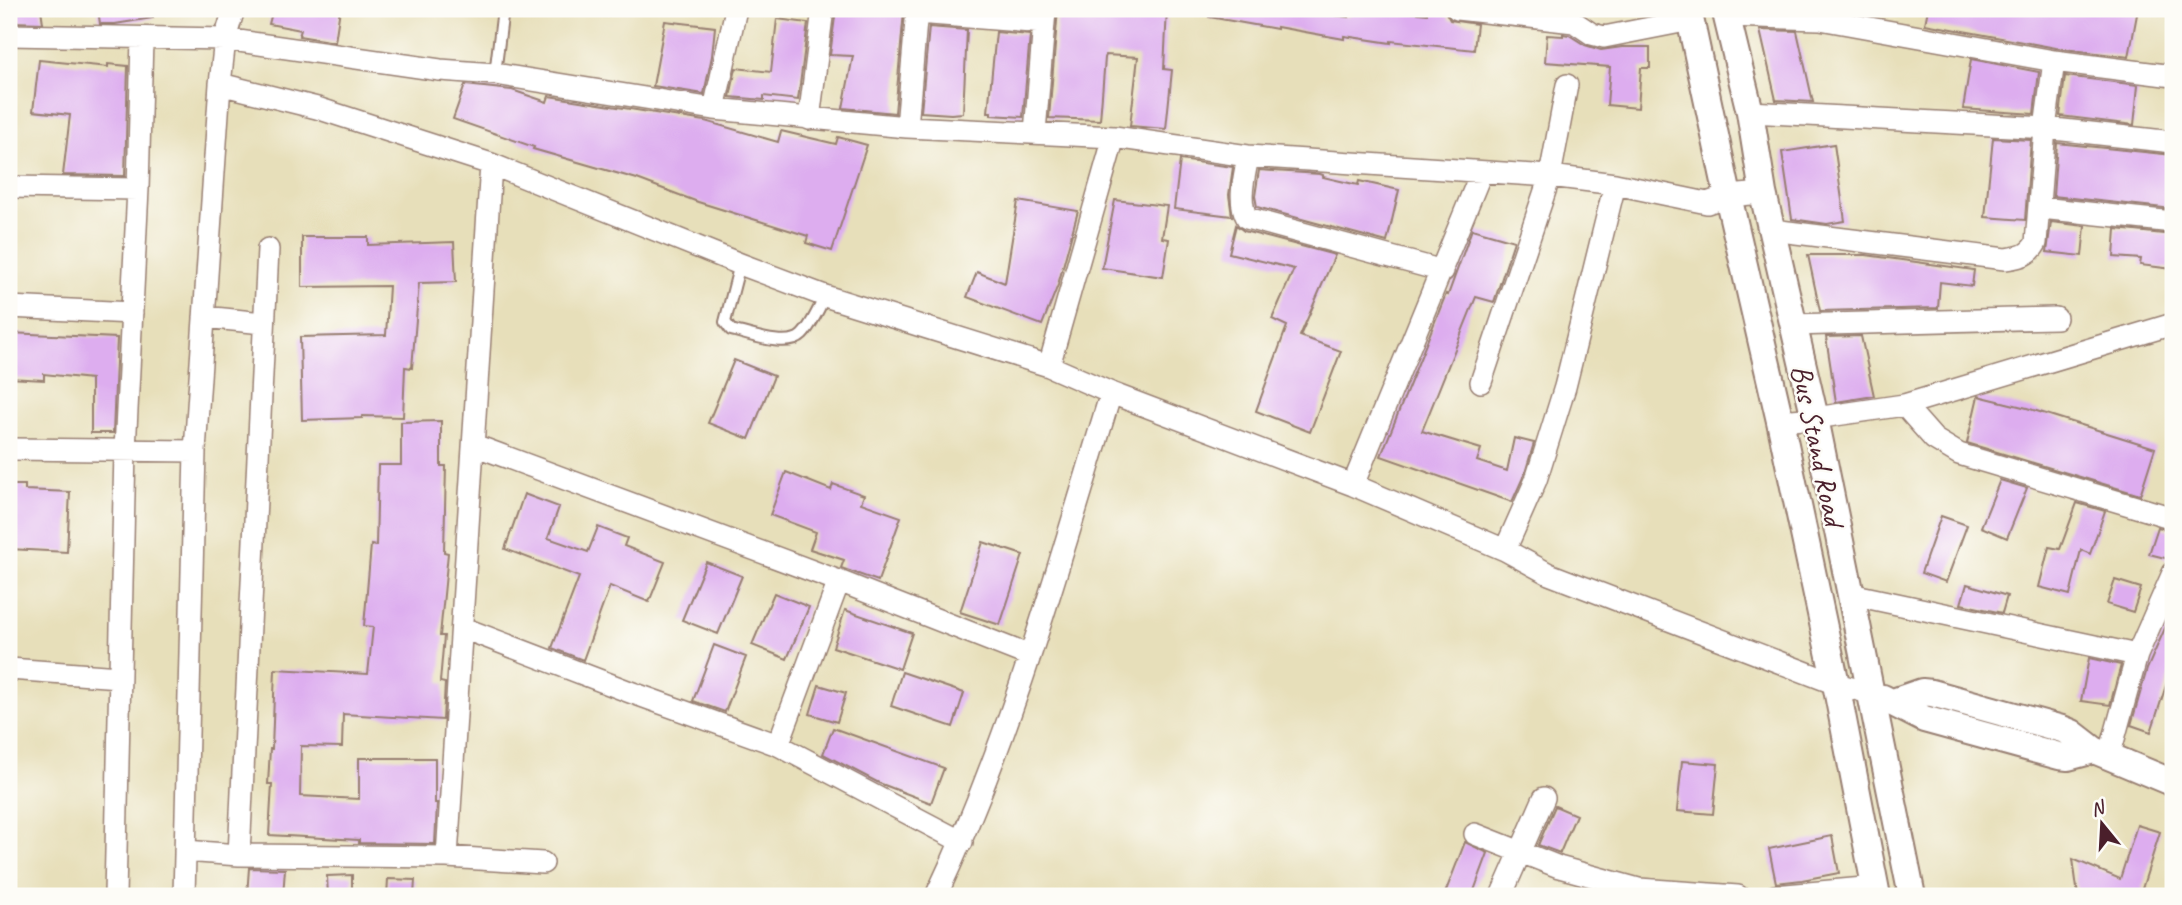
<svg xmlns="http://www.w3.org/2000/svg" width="2182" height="905" font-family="Caveat,sans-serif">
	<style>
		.building { fill: #ddadef }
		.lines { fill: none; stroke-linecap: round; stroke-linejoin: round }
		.service-casing { stroke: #987f72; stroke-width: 14 }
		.minor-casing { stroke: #987f72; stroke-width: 24 }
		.tertiary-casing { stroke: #987f72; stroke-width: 30 }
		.service { stroke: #fff; stroke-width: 10 }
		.minor { stroke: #fff; stroke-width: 21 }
		.tertiary { stroke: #fff; stroke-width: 26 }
		.labels { text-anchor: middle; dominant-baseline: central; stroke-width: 5; stroke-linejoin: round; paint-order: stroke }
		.street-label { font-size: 30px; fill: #4a1f2b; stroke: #fdfcf7 }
	</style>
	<rect width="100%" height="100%" fill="#fdfcf7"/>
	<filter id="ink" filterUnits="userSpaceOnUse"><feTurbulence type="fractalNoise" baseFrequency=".0143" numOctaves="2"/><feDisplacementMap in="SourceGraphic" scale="14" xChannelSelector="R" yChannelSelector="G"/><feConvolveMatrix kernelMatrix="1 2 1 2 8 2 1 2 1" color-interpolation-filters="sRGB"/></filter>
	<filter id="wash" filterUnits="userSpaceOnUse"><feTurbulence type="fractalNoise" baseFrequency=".00686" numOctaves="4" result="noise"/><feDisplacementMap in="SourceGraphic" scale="28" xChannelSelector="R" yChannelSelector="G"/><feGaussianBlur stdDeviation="1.57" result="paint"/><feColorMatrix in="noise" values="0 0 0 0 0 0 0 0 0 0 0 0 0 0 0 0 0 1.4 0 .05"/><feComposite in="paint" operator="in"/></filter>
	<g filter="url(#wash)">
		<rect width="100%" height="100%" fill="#e7dfba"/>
		<g id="blocks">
			<path class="building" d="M10 9H41L43 23 12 22Z
				M98 9H152L153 18 115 24H100Z
				M273 9H340L335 42 299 36 301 30 269 24Z
				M836 9 904 11 895 113 843 108 853 56 830 55Z
				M1058 9H1167L1164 69 1172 70 1166 129 1130 126 1138 57 1106 55 1105 58 1100 120 1049 118Z
				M1210 9H1303L1312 10V12L1349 17 1350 9H1379L1427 14V9H1444L1450 20 1477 24 1474 50 1391 41V43L1344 36V39L1277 27V29L1209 17Z
				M1928 9H2138L2129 57 2056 48 1925 24Z
				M777 19 808 23 798 100 764 96V100L730 97 736 68 771 72Z
				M665 21 715 27 712 56 704 94 653 86Z
				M929 27 967 30 963 113 951 114 921 112Z
				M1760 30 1797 31 1813 102 1776 100Z
				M996 32 1030 35 1023 117 991 115V112H988Z
				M1563 34 1569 35 1585 45 1601 50 1622 47H1650V68H1641L1638 108 1607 105 1610 67 1545 62 1547 35 1563 36Z
				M1971 59 2039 72 2034 114 1963 109Z
				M39 60 108 67V64L128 66 125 176 63 175 70 115 33 111Z
				M2065 76 2138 85 2134 125 2060 116Z
				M465 85 512 90 547 102 549 96 705 121 778 142 781 131 836 144 838 137 867 145 832 251 806 243 808 236 698 202 637 179 533 149 534 147 453 119Z
				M1993 138 2031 140 2025 220 1985 217Z
				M2057 143 2173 155V209L2053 196Z
				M1834 144 1845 221 1827 224 1792 219 1782 152Z
				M1180 160 1233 167 1229 195 1232 216 1174 209Z
				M1259 170 1320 174 1323 175V177L1358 185 1359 181 1399 190 1387 242 1257 207 1255 196Z
				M1115 200 1167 206 1162 238 1169 239 1163 277 1102 268Z
				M1018 201 1078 211 1058 285 1042 325 967 297 977 272 1005 283Z
				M2051 222 2085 226 2082 256 2047 252Z
				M1236 225 1244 231 1335 255 1300 336 1341 351 1310 432 1256 411 1287 326 1272 319 1294 269 1229 253Z
				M1472 229 1514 241 1494 302 1476 297 1422 431 1481 449 1477 461 1507 471 1514 438 1534 443 1525 473 1512 502 1381 456 1446 294 1448 295Z
				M2116 229 2173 235V269L2140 265 2141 259 2114 257Z
				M302 237H368V245L454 242 456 282 419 283 412 368 405 367 403 417 362 416V418L302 420 300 337 386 335 389 286 302 287Z
				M1808 255H1866L1974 270 1972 286 1940 282 1938 308 1820 311Z
				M9 333 117 338 113 433H91V379L44 374V380L9 378Z
				M1861 336 1874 396 1836 402 1826 337Z
				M734 360 774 376 749 439 708 423Z
				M1978 396 2027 408 2155 448 2140 495 1967 443Z
				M441 421V466H446L444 552 448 553 440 636H444L440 682 445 683 443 720 343 714 342 747 301 746 300 796 359 799V758H435V803H437L435 844 359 843V840L269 835 272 784H268L270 749H272L275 669 368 674 373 627 364 626 371 545 376 546 378 465H401V422Z
				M786 472 831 490 833 484 864 495 861 503 901 517 878 581 841 568 844 560 810 549 816 532 770 515Z
				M2000 480 2027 488 2007 538 1981 527Z
				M9 485H25V490L70 492 67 552 9 549Z
				M524 494 559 507 548 538 588 552 598 527 627 538 624 546 665 562 649 602 610 586 583 660 552 648 579 577 505 549Z
				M2077 503 2105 511 2090 554 2081 550 2070 595 2039 587 2049 547 2060 549Z
				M1941 516 1967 525 1946 582 1921 573Z
				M2158 527 2173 531V560L2149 554Z
				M983 542 1023 555 1000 625 960 612Z
				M706 562 742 576 718 634 682 620Z
				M2115 580 2141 588 2133 612 2107 604Z
				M1967 584 2007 596 2002 613 1961 604Z
				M774 593 809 607 787 659 752 645Z
				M845 610 912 633 900 669 833 647Z
				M2173 610V674L2170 673 2151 732 2131 725 2147 669Z
				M714 645 746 657 725 712 693 701Z
				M2089 658 2121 665 2110 705 2081 701Z
				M902 672 964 693 953 727 891 706Z
				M819 685 846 693 837 722 810 714Z
				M833 728 944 768 931 803 879 783 823 754Z
				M1682 761 1718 764 1713 814 1677 811Z
				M1555 806 1576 815 1560 853 1538 845Z
				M2137 825 2160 832 2142 889 2158 896H2078L2073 859 2120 879Z
				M1832 836 1839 873 1802 880 1776 883 1769 849Z
				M1465 842 1488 853 1472 896H1444Z
				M249 868 285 869 283 896H247Z
				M352 875V896H328L327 876Z
				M388 879 415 880 414 896H387Z"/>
		</g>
	</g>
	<g filter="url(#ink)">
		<use href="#blocks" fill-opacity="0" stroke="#987f72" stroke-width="2"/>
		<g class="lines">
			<defs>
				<path id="service" d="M495 74 503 9
					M740 264 725 322 731 330C748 334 788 349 802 335 812 325 819 308 825 296"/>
				<path id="minor" d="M1457 9 1574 22 1592 34 1604 37 1691 20
					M917 13 1044 23
					M1727 16 1820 19 2054 61 2173 76
					M9 35 225 39 440 70 495 74 714 109 907 127 1114 137 1248 156 1550 176 1615 184 1707 203 1728 196 1763 193
					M220 84 317 108 491 164 740 264 825 296 1049 366 1111 393 1353 485 1505 550 1549 574 1836 684 1870 693
					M714 109 736 9
					M1750 112 2045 128 2173 142
					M809 119 823 9
					M907 127 917 9
					M1035 132 1045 11
					M1248 156C1245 175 1237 200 1247 218L1443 271
					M9 187 138 189
					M2041 208 2173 222
					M1772 230 2005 259C2019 257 2029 256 2036 243L2045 128 2054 61
					M9 307 132 313
					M204 317 263 323
					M1792 325 2056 318
					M1049 366 1114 137
					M1481 382 1550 176 1567 85
					M1904 405 1934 439 1959 454 2173 518
					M1780 421 1815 418 1904 405 2173 324
					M474 445 839 581 1030 656
					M9 449 195 451
					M1353 485 1481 173
					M1505 550 1536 480 1565 387 1615 184
					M1850 594 2137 655
					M463 628 630 692 778 745 962 842
					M9 669 119 677
					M778 745 839 581
					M2109 757 2137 655 2173 573
					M1475 834 1559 867 1639 889 1738 896
					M185 851 239 855 447 857 543 863
					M239 855 268 249
					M447 857 491 164
					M115 896 125 450 138 189 142 39
					M184 896 195 451 220 84 225 39 234 9
					M936 896C1012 736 1059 563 1111 393
					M1501 896 1544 798
					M1775 896 1875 887"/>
				<path id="tertiary" d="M1688 9 1728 196 1780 421 1836 684 1877 896
					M1725 9 1750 112 1763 193 1815 418 1912 896
					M1883 698 1924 719 2059 756 2068 757 2094 750
					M1893 702 1922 692 1932 693 2062 729 2072 733 2094 750 2173 783"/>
			</defs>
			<use href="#service" class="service-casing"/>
			<use href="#minor" class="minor-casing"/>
			<use href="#tertiary" class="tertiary-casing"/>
			<use href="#service" class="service"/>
			<use href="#minor" class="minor"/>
			<use href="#tertiary" class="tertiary"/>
		</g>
	</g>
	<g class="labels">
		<g class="street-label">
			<text transform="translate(1818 445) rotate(78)">Bus Stand Road</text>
		</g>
	</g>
	<rect width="2182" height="905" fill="none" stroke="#fdfcf7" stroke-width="35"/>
	<g transform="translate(2102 824) rotate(342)" stroke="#fdfcf7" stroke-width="5" paint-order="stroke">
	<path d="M0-5L12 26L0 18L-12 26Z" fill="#4a1f2b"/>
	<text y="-10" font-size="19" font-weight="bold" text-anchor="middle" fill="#4a1f2b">N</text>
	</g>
</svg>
